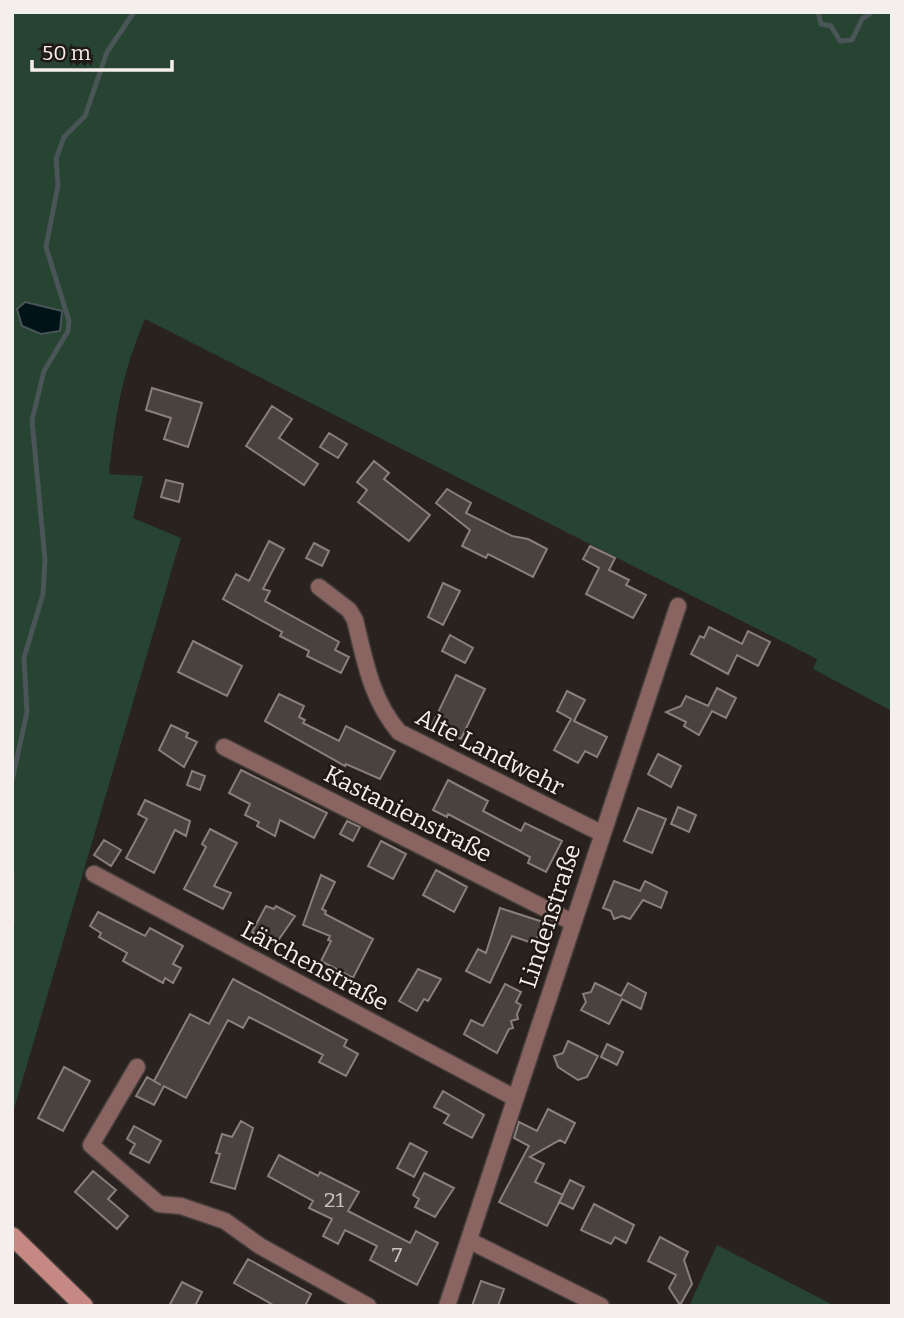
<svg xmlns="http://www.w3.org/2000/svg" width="904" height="1318" font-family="Bitter,serif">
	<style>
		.green { fill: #274331 }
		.water { fill: #001317; stroke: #495557; stroke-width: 2 }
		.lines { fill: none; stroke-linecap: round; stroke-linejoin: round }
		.stream { stroke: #495557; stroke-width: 5 }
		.building { fill: #4a423e; stroke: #897f7b; stroke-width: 2 }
		.minor-casing { stroke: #463f3c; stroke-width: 19 }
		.secondary-casing { stroke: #463f3c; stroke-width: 21 }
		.minor { stroke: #8a6461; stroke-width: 16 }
		.secondary { stroke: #c58883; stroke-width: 18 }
		.labels { text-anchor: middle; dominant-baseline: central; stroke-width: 5; stroke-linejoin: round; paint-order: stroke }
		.number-label { font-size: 21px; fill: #cac4c0 }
		.street-label { font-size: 24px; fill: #f4efec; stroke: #201915 }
	</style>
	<rect width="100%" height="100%" fill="#2a221f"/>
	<path class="green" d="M12 12H892V711L813 669 817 659 145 319C122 373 115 416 109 474L143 476 133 518 181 538 12 1116Z
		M717 1245 835 1306H689Z"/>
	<path class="water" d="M25 302 62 311 60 331 41 334 22 326 17 309Z"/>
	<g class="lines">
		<path class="stream" d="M818 12 821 24 831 26 840 41 852 40 862 19 872 12
			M12 781 27 712 24 658 43 594 45 560 32 420 44 371 68 331 69 321 46 247 58 185 56 159 64 137 85 116 107 52 134 12
			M12 872V923"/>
	</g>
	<path class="building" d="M152 388 202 403 188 447 164 439 171 418 146 410Z
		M272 406 292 419 279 438 318 464 304 485 246 446Z
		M329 433 347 444 338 458 320 447Z
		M374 461 389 473 384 479 430 515 409 541 358 502 367 490 357 482Z
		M166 480 183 484 179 502 161 497Z
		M447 489 471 503 466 513 512 536 528 539 547 549 533 577 488 554 486 558 462 546 470 530 436 503Z
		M269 541 284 549 263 589 270 591 265 601 339 642 335 650 349 657 341 673 307 656 309 651 280 636 282 632 223 599 236 574 249 581Z
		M314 543 329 551 322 566 306 558Z
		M590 546 615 558 609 570 629 580 626 585 646 595 633 618 586 594 599 568 583 559Z
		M443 583 460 591 443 625 428 617Z
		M709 627 742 644 748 631 770 642 758 666 737 655 728 674 691 654 700 636 704 638Z
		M450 635 473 648 465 663 442 651Z
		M193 641 242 666 227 696 178 672Z
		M456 675 485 689 461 739 432 725Z
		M717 688 736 698 726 718 712 711 699 735 684 726 686 722 666 712 681 706 686 696 708 706Z
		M567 691 585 700 574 721 607 737 597 757 585 751 578 763 554 750 571 719 557 711Z
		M279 694 304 706 299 717 305 720 303 723 339 741 346 726 395 751 380 779 346 764 345 766 265 721Z
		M171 725 188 733 186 737 197 742 184 767 159 750Z
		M658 754 681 766 671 787 648 774Z
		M241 770 327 813 314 838 280 820 275 836 257 826 259 822 245 815 250 804 229 793Z
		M192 771 205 776 200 790 187 785Z
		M448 780 488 801 483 811 521 831 525 823 562 841 546 872 528 863 530 857 448 814 447 817 433 810Z
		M145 800 190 821 186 836 175 830 154 873 126 858 147 819 138 814Z
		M678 807 696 815 689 832 671 824Z
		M638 808 666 819 652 853 624 841Z
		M347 821 360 827 353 841 340 834Z
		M210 829 237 843 214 886 231 893 223 909 184 889 206 847 202 844Z
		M104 840 121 850 111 866 94 855Z
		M381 841 406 854 393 879 368 866Z
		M436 870 467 887 454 912 423 895Z
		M321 875 335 882 322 909 326 911 325 914 373 939 353 978 321 961 331 941 328 940 330 936 303 925Z
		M614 881 640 891 645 881 667 892 661 908 643 900 630 919 622 916 614 919 611 911 603 908Z
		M266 906 274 909 276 906 295 916 275 945 252 932Z
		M500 908 543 922 535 944 512 936 490 983 466 971 478 949 486 953Z
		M98 912 145 936 150 928 183 946 173 964 181 968 173 983 165 978 163 983 123 961 127 953 99 937 101 933 90 926Z
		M418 969 441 979 428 1001 424 999 417 1011 399 1001Z
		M233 979 347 1040 344 1046 358 1054 346 1076 319 1062 323 1055 249 1017 243 1028 228 1020 186 1098 164 1086 154 1105 136 1096 147 1077 161 1085 154 1081 190 1014 209 1024Z
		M595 983 621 996 628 983 646 993 641 1009 622 999 609 1024 581 1010 586 1002 583 994 591 992Z
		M505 984 521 992 516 1002 521 1005 517 1014 518 1019 511 1021 513 1028 509 1029 497 1053 464 1034 471 1020 483 1026Z
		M568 1041 598 1056 587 1077 578 1080 558 1067 554 1056 563 1053Z
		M607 1044 623 1052 617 1065 601 1057Z
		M64 1067 90 1081 63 1131 38 1118Z
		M443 1091 484 1115 472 1138 444 1123 449 1115 434 1107Z
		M548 1109 575 1123 565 1143 560 1140 530 1157 544 1164 535 1182 563 1195 547 1226 499 1202 529 1146 514 1138 519 1122 537 1131Z
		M241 1121 253 1128 235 1189 211 1182 220 1154 216 1153 222 1134 232 1137Z
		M134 1126 161 1141 149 1163 130 1153 135 1144 127 1139Z
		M410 1143 427 1152 414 1177 397 1168Z
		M279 1155 318 1176 320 1172 359 1192 348 1211 410 1243 416 1231 438 1243 417 1285 370 1260 377 1246 345 1230 338 1244 323 1236 332 1219 309 1208 313 1201 268 1176Z
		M93 1171 116 1190 108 1199 128 1216 117 1229 75 1192Z
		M424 1173 454 1188 435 1217 415 1207 419 1199 413 1195Z
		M570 1180 584 1187 573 1209 559 1202Z
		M594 1204 634 1225 626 1243 615 1237 611 1244 581 1230Z
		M660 1237 688 1252 684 1260 692 1284 680 1305 669 1288 676 1275 648 1261Z
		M248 1259 311 1294 305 1306H275L234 1283Z
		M481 1281 504 1289 498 1306H472Z
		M182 1282 202 1292 195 1306H169Z"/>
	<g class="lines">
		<defs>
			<path id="minor" d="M319 587 349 610 355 620C365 661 371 699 399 732L601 833
				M224 747 572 922
				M94 874 515 1098
				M137 1067 91 1145 159 1204 181 1206 225 1221 260 1246 368 1306
				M470 1241 601 1306
				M447 1306 678 606"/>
			<path id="secondary" d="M12 1236 84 1306"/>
		</defs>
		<use href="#minor" class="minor-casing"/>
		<use href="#secondary" class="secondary-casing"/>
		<use href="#minor" class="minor"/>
		<use href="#secondary" class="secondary"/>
	</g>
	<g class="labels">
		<g class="number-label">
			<text x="334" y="1200">21</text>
			<text x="397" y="1255">7</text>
		</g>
		<g class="street-label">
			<text transform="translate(490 752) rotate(27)">Alte Landwehr</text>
			<text transform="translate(408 814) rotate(27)">Kastanienstraße</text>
			<text transform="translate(550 916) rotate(-72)">Lindenstraße</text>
			<text transform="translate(315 966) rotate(28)">Lärchenstraße</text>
		</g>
	</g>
	<rect width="904" height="1318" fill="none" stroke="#f4efec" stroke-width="28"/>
	<path d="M32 60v10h140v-10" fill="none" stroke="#f4efec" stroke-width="3.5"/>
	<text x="42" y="60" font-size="21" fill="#f4efec" stroke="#201915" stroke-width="5" paint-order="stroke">50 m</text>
</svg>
